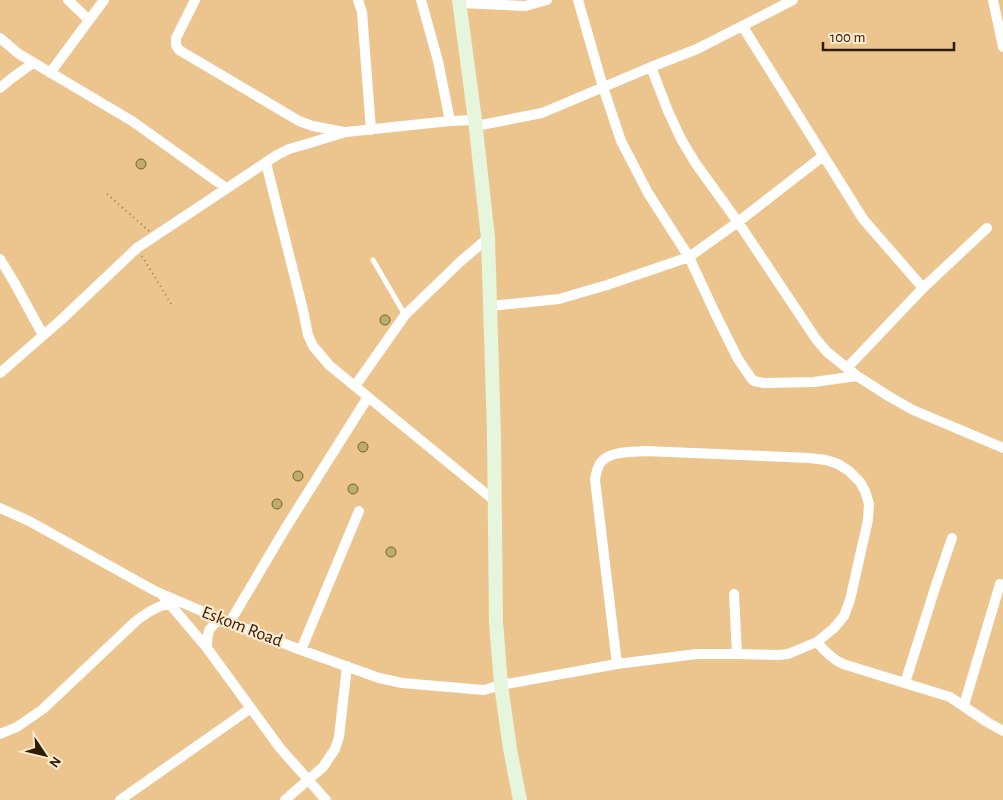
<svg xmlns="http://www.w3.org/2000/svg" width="1003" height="800" font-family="'Alegreya Sans',sans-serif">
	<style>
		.building { fill: #bcac6e; stroke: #736425 }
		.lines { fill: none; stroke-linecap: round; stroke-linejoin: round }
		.path { stroke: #977a52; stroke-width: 2; stroke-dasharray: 1 4; stroke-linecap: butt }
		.lane { stroke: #fff; stroke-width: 5 }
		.street { stroke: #fff; stroke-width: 10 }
		.secondary { stroke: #e5f6dc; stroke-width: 14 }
		.labels { text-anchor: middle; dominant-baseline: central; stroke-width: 4.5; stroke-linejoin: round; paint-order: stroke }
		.street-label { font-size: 18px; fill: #2c1d07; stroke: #fde9ce }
	</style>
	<rect width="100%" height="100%" fill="#ecc48e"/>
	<path class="building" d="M136 164a5 5 0 1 1 10 0a5 5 0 1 1-10 0Z
		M380 320a5 5 0 1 1 10 0a5 5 0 1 1-10 0Z
		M358 447a5 5 0 1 1 10 0a5 5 0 1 1-10 0Z
		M293 476a5 5 0 1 1 10 0a5 5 0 1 1-10 0Z
		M348 489a5 5 0 1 1 10 0a5 5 0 1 1-10 0Z
		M272 504a5 5 0 1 1 10 0a5 5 0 1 1-10 0Z
		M386 552a5 5 0 1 1 10 0a5 5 0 1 1-10 0Z"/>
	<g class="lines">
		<path class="path" d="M107 194 149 231
			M142 256 173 307"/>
		<path class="lane" d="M373 260 405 315"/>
		<path class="street" d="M68 0 89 20
			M195 0 176 38V45L179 50 299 121 313 126 344 132
			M358 0 362 12 371 130
			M421 0 438 61 450 121
			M578 0 603 87 621 141 648 193 689 257 715 313 738 359 751 378 754 381 764 383 814 382 857 376
			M993 0 1003 47
			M460 3 525 6 547 0
			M743 27 863 219 923 288
			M0 38 19 54 132 121 226 188
			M651 67 668 111 681 139 696 164 738 222 816 339 827 352 857 376 890 397 913 410 1003 448
			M50 73 104 0
			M0 88 12 78 33 63
			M476 126 542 113 651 67 697 49 793 0
			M266 163 303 310 308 335 313 346 329 365 495 501
			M0 259 14 282 43 335
			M490 306 559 299 607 285 689 257 738 222 823 156
			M847 368 923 288 987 228
			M0 373 61 320 137 248 277 155 289 149 303 145 346 132 450 121 475 120
			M355 386 405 315 461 261 488 238
			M645 451 809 458 826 460 838 464 849 471 860 482 865 491 869 504 868 520 850 600 844 616 834 628 817 642 788 654 778 655 740 654H697L617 664 595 480C596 474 597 466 602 461 611 451 633 452 645 451Z
			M0 508 29 521 155 591 220 619 301 650 379 678 402 683 484 690 501 685 617 664
			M734 594 737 654
			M163 596 207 648 280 748 326 800
			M230 622 285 529 368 397
			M817 642C825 652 832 659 843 664L950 697 987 722 1003 731
			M207 648C207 631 208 629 220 619
			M301 650 359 511
			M905 683 936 585 952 538
			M964 705 1000 584
			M0 734 17 727 43 709 136 621C147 612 156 607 170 603
			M120 800 251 708
			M285 800 323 767 335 749 339 737 347 666"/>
		<path class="secondary" d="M459 0 475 120 488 238 494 435 496 622 501 685 510 749 520 800"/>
	</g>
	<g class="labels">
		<g class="street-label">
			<text transform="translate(242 627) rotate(21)">Eskom Road</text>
		</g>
	</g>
	<g transform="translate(45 755) rotate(125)" stroke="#fde9ce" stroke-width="4" paint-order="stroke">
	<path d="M0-4L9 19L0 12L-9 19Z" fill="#2c1d07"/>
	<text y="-8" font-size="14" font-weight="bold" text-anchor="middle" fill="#2c1d07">N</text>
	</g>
	<path d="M823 42v8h131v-8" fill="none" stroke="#2c1d07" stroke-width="2.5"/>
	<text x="830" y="42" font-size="15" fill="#2c1d07" stroke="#fde9ce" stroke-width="4" paint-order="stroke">100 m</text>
</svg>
